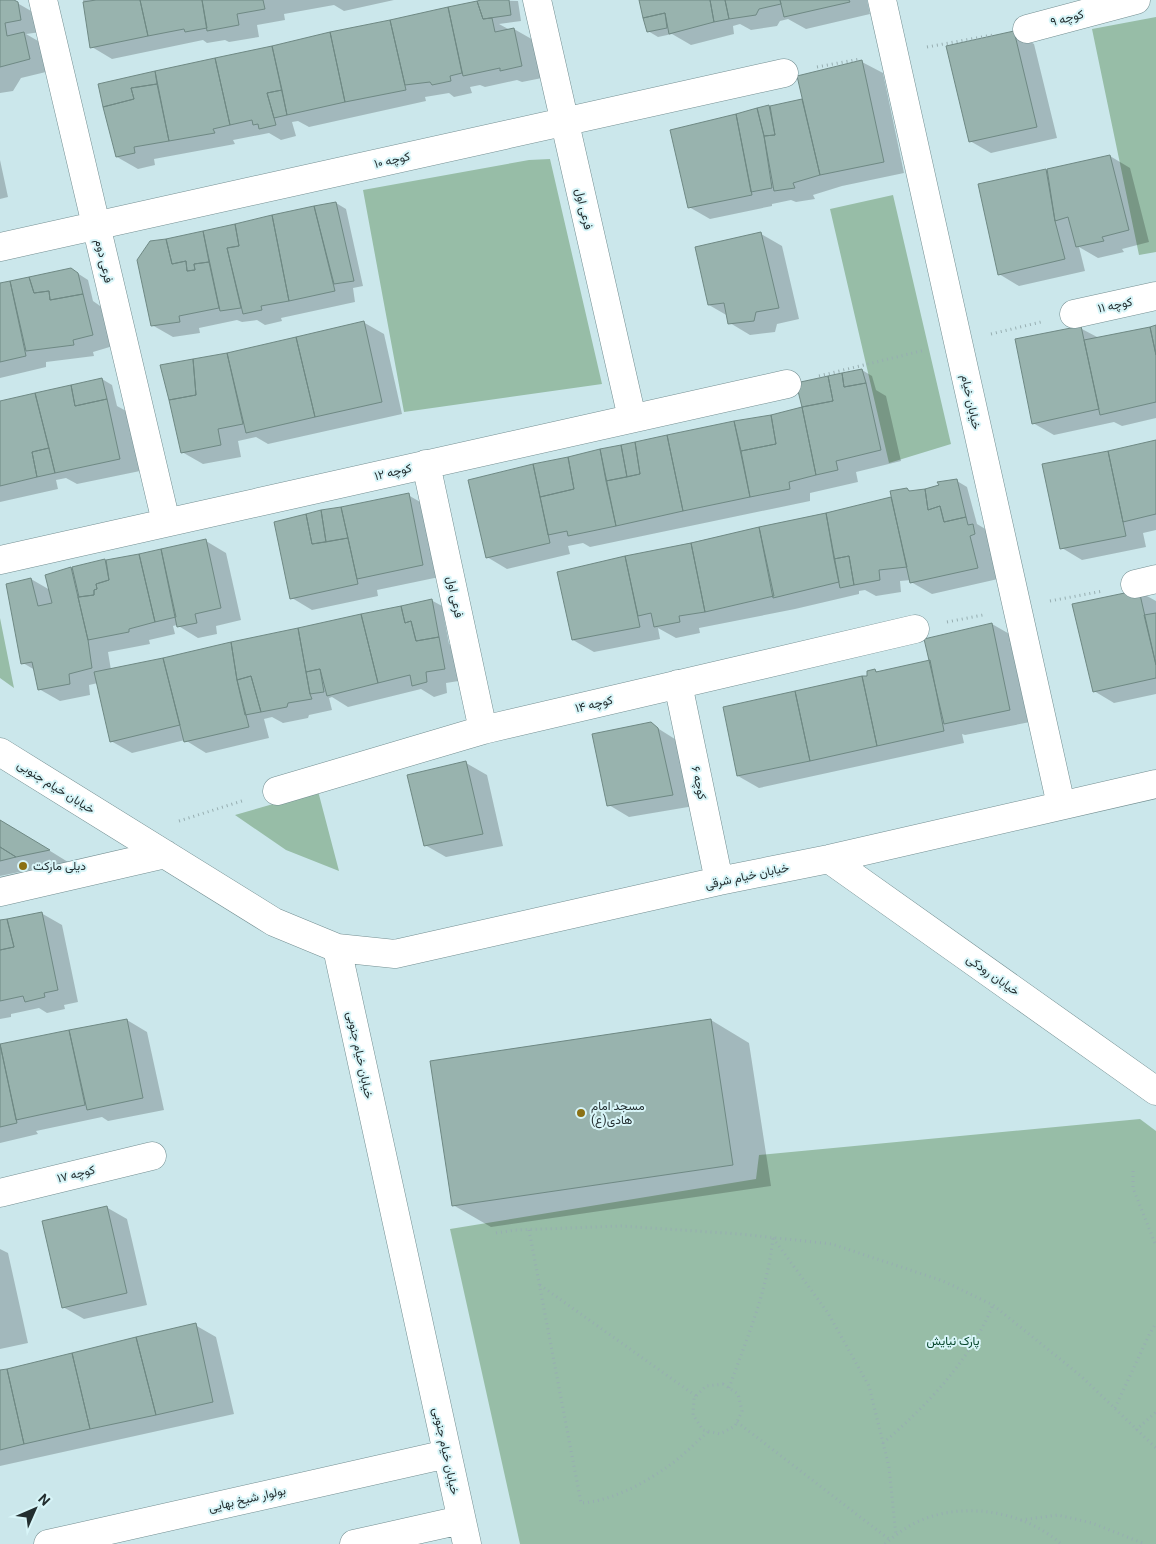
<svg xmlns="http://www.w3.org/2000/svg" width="1156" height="1544" font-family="Roboto,Vazirmatn,sans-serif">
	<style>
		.green { fill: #97bda7 }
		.shadow { fill: #0003 }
		.building { fill: #98b3ae; stroke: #6f8984 }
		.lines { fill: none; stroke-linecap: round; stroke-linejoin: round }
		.minor-casing { stroke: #738e91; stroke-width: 29 }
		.path { stroke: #97aeb1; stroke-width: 3; stroke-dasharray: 1 4; stroke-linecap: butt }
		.minor { stroke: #fff; stroke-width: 28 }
		.poi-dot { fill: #8b7114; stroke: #d8f5f8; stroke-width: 2 }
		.labels { text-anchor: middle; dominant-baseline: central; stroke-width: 4; stroke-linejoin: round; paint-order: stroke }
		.street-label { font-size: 12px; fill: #232e30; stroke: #d8f5f8 }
		.poi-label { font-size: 12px; fill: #232e30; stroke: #d8f5f8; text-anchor: start }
		.park-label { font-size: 12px; fill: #07472c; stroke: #d8f5f8 }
	</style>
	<rect width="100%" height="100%" fill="#cbe7eb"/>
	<path class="green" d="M1156 17V252L1139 255 1092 29Z
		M550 159 602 384 404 412 363 190 529 160Z
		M893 195 951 444 889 463 830 209Z
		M0 618 14 688 0 678Z
		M318 791 339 871 286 850 235 815Z
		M1140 1119 1156 1131V1544H520L450 1229 756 1179 759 1155Z"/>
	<path class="shadow" d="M0 0H12L38 15 41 32 26 34 45 45 50 71 21 78 13 91 0 93Z
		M83 0H394L344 11 334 5 284 14 285 20 257 25 259 37 229 42 225 40 207 43 203 40 112 59 92 47Z
		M487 0 518 1 521 21 499 24 510 30 514 29 535 41 542 78 522 82 517 80 485 87 480 85 470 87 472 93 454 97 449 93 425 97 426 101 309 127 298 121 292 122 296 136 281 140 269 133 233 140 235 144 154 159 155 165 138 169 117 157 100 85Z
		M640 0H867L870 14 806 29 788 19 780 21 777 26 751 30 740 24 733 26 734 34 691 45 672 34 658 37 648 31Z
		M1014 32 1034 44 1057 138 991 153 970 141Z
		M862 62 883 73 904 173 842 186 813 195 815 199 796 202 791 200 772 204V206L710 219 689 207 769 106 771 107 804 100Z
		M1110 156 1130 168 1149 242 1122 249 1124 252 1098 258 1079 247 1085 271 1019 286 999 274 979 185Z
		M0 160 8 197 0 199Z
		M336 203 346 209 363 286 353 288 355 302 281 318 282 321 265 325 257 320 242 322 237 320 199 328 200 333 173 337 152 325 203 233Z
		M761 234 782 246 799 319 777 324 775 332 750 335 730 323 728 316 709 305Z
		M71 269 88 280 93 301 103 308 113 346 93 352 94 356 46 362V367L0 378V285Z
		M363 322 384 334 402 414 268 444 256 437 238 441 241 457 203 464 182 452 193 360 228 355Z
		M1156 326V418L1122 426 1114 422 1054 435 1033 423 1080 328 1099 338Z
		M862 370 872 376 876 390 886 396 901 461 856 472 858 482 810 493V501L590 547 583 543 568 546 570 554 507 569 487 557 600 450 807 408Z
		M102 379 112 385 117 406 128 412 140 471 77 484 66 478 56 480 58 489 0 502V402Z
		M1156 442V530L1143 533 1146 547 1082 560 1062 548Z
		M957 481 967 487 977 524 987 530 998 579 932 594 911 582V580L900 581 901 592 876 596 865 590 859 591V594L795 609 699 628 700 633 676 638 658 628 660 639 594 652 573 640 559 572 893 498 907 489 912 492Z
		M408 495 429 507 444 576 377 590 378 596 312 610 292 598Z
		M206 541 226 553 241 620 216 626 217 634 198 638 177 625 173 626 175 634 149 640 150 644 108 652 111 670 431 600 442 606 449 644 460 650 465 680 446 683 447 693 434 697 421 689 348 707 332 697 329 698 332 710 309 715 308 718 283 723 272 717 264 719 269 738 206 753 185 740 132 753 111 741 98 683 89 685 90 695 60 701 39 689 35 670 23 663 31 579 50 590 71 569 74 570 105 561 139 556Z
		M1138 591 1156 601V694L1114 703 1094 691Z
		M992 624 1013 636 1030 722 965 735 962 734 964 743 759 788 738 776 875 670 879 673 931 661Z
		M651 724 678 741 694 806 629 817 609 805Z
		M466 763 487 775 503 846 446 857 425 845Z
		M0 820 68 862 0 876Z
		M41 913 62 925 78 1002 64 1005 65 1009 47 1013 39 1008 11 1014V1017L0 1019V922Z
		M127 1020 147 1032 164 1110 108 1121 102 1117 36 1131 38 1134 0 1143V1046Z
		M711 1020 749 1043 771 1186 491 1227 453 1205Z
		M106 1207 127 1219 147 1305 84 1319 63 1307Z
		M0 1249 8 1253 28 1343 0 1349Z
		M195 1325 216 1337 234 1414 0 1466V1372Z"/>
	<path class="building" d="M0 0H14L18 2 21 20 5 23 7 36 24 32 30 59 0 67Z
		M96 0H140L148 36 90 48 83 2Z
		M140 0H202L207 28 185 32 184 29 148 36Z
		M202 0H263L265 9 237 14 239 25 207 31Z
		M481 0H509L511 15 483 19 477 1Z
		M639 0H710L714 22 669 34 665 13 643 18Z
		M710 0H725L729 19 714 22Z
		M725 0H780L781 4 759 9 756 15 729 19Z
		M780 0H849L850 2 784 17Z
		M477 1 483 19 492 18 495 32 514 28 522 66 500 71V68L463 76 448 7Z
		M448 7 462 73 450 76 451 81 432 85 430 82 405 85 390 20Z
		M665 13 667 28 647 32 643 18Z
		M390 20 406 90 345 102 330 32Z
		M1014 31 1037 127 969 142 946 46Z
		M330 32 345 102 287 115 272 46Z
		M272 46 282 90 267 93 276 125 259 129 258 124 253 125 252 120 230 125 215 58Z
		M215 58 230 125 213 129 215 133 169 141 155 71Z
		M862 60 884 162 820 175 797 76Z
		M155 71 157 84 131 88 134 99 103 107 98 84Z
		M157 84 169 141 134 147 135 153 116 157 103 107 134 99 131 88Z
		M282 90 287 115 274 118 267 93Z
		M802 99 820 175 793 183 795 188 774 191 764 136 775 135 770 106Z
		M769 105 775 135 764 136 757 108Z
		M757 108 764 136 772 188 751 192 736 114Z
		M736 114 752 195 688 208 670 130Z
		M1110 155 1129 230 1102 237 1104 241 1076 247 1068 217 1055 221 1047 169Z
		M1046 169 1055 221 1065 259 998 275 978 184Z
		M336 202 354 281 334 284 314 206Z
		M314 206 335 291 289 301 272 215Z
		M272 215 289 301 261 306 262 310 243 314 227 248 239 246 235 224Z
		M235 224 239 246 227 248 241 308 220 311 203 231Z
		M203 231 209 262 194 264 195 270 187 271 186 261 172 264 166 239Z
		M761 232 779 308 756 312 754 321 728 324 724 303 708 305 695 247Z
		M166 239 172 264 186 261 187 271 195 270 194 264 209 262 219 308 179 316 180 322 151 326 137 260 150 241Z
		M71 268 78 273 83 294 50 300 49 291 34 293 29 277Z
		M29 277 34 293 49 291 50 300 83 294 93 335 73 340 74 345 26 351 10 281Z
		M10 281 26 356 0 362V283Z
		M364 321 382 402 315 417 296 337Z
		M1156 325V355L1150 327Z
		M1081 326 1099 409 1032 424 1015 339Z
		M1150 327 1156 355V402L1100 415 1084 340Z
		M296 337 315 417 246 433 227 353Z
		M227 353 243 424 218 429 221 445 181 453 169 400 196 395 193 359Z
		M193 359 196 395 169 400 160 365Z
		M862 369 866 383 844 387 842 373Z
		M842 373 844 387 866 383 881 450 836 461 838 470 816 475 802 407 833 401 828 376Z
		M828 376 833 401 802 407 796 383Z
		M102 378 107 399 75 406 71 385Z
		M71 385 75 406 107 399 120 459 55 473 35 393Z
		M35 393 49 448 32 452 37 477 0 486V401Z
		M802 407 816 475 789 482 790 489 750 497 741 451 776 444 771 415Z
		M771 415 776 444 741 451 734 421Z
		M734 421 750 497 683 511 667 435Z
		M667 435 683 511 616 526 606 481 640 474 635 442Z
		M1156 440V514L1123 522 1108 451Z
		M635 442 640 474 627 477 621 445Z
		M621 445 627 477 606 481 600 449Z
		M49 448 55 473 37 477 32 452Z
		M600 449 616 526 568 536 567 531 548 535 540 497 574 489 568 457Z
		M1108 451 1126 536 1060 549 1042 464Z
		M568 457 574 489 540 497 533 464Z
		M533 464 550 543 486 558 468 480Z
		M957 479 966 517 944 522 940 506 928 510 925 489 939 485 937 482Z
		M907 488 909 491 925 489 928 510 940 506 944 522 966 517 968 525 973 524 975 534 970 536 978 568 910 583 890 491Z
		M409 493 423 565 357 579 341 507Z
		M891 497 907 567 879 570 880 580 854 585 849 556 834 559 826 513Z
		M341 507 348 538 326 542 321 510Z
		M321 510 326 542 312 544 306 514Z
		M826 513 839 582 773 598 759 527Z
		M306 514 312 544 348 538 358 584 290 599 274 522Z
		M759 527 774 596 705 612 691 543Z
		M206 539 221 608 195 614 197 623 177 627 161 549Z
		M691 543 705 612 679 616 680 622 654 627 651 613 638 616 625 556Z
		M161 549 176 617 155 622 139 554Z
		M139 554 155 622 129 629V632L88 640 78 597 94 595V590L97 589 96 584 109 580 106 560Z
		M625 556 640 627 572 640 557 572Z
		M849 556 854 585 840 588 834 559Z
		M105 559 109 580 96 584 97 589 94 590V595L79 597 72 567Z
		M71 567 88 640 92 668 69 674 70 684 38 690 32 662 21 664 6 584 31 578 38 606 52 603 45 575Z
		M1139 590 1156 665V678L1093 692 1072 604Z
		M432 599 439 637 416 641 411 621 405 623 401 606Z
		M401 606 405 623 411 621 416 641 439 637 445 669 426 672 427 682 412 686 410 675 378 683 361 614Z
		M1156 613V665L1144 615Z
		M361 614 378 683 327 696 320 669 306 672 298 628Z
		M992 623 1010 710 944 724 924 639Z
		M298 628 310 694 312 699 288 703 287 707 261 712 251 676 237 680 231 642Z
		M231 642 237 680 249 727 184 742 163 658Z
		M163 658 180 725 110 742 94 672Z
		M930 660 944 731 877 746 862 676H867V671L875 669 876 672Z
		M320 669 324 692 310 694 306 672Z
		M251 676 261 712 245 715 237 680Z
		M862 676 877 746 810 761 795 691Z
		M795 691 810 761 737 776 723 707Z
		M651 722 658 728 673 795 607 806 592 734Z
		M466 761 483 834 424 846 407 775Z
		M0 820 50 850 16 857 0 847Z
		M0 847 16 857 0 861Z
		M42 912 58 990 44 993 45 997 25 1002 23 996 0 1001V950L14 947 7 919Z
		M7 919 14 947 0 950V920Z
		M127 1019 143 1098 87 1110 69 1030Z
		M711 1019 733 1165 452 1206 430 1061Z
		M69 1030 85 1105 16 1120 0 1044Z
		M0 1044 17 1123 0 1127Z
		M107 1206 127 1293 62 1308 42 1221Z
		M196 1323 213 1402 156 1415 136 1337Z
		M136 1337 156 1415 90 1429 72 1353Z
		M72 1353 90 1429 24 1444 7 1369Z
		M7 1369 24 1444 0 1450V1370Z"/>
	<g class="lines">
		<defs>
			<path id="minor" d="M43 0 166 522
				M537 0 632 418
				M882 0 1061 805
				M1027 29 1136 0
				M0 247 784 73
				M1074 314 1156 296
				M426 464 483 730
				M0 560 787 384
				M1135 584 1156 579
				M678 684 719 881
				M0 752 274 922 337 948 467 1544
				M277 791 483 730 915 629
				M829 859 1156 1091
				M0 892 165 854
				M337 948 395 954 719 881 829 859 1156 784
				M0 1193 152 1156
				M48 1544 447 1454
				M354 1544 461 1520"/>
		</defs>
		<use href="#minor" class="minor-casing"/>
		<path class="path" d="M927 47 993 35
			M817 67 860 59
			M991 334 1041 322
			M819 376 925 350
			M1050 601 1103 591
			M947 622 983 615
			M179 821 245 800
			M1133 1171V1188L1156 1246
			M529 1230 581 1503C611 1501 643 1484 667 1467 682 1457 695 1443 709 1431
			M496 1233 515 1230 621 1226 740 1234 832 1244 943 1281 993 1305 1081 1376 1156 1448
			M773 1238 828 1313 869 1386 889 1467 896 1536
			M540 1285 696 1396
			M723 1384 738 1394 742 1411 735 1426 720 1434 703 1430 693 1415 694 1398 706 1386Z
			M729 1388C747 1338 767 1292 773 1238
			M1115 1408 1149 1335 1156 1323
			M737 1422 890 1540
			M1136 1430 1156 1412
			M883 1443C928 1405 970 1360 993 1305
			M1021 1520 1058 1515 1092 1523 1145 1544
			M885 1544C891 1539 897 1534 903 1530 950 1498 1021 1508 1061 1544"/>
		<use href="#minor" class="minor"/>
	</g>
	<g class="poi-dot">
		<circle cx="23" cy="866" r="5"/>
		<circle cx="581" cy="1113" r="5"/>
	</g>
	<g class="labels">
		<g class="street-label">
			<text transform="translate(1067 18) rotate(-15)">کوچه ۹</text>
			<text transform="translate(392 160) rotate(-13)">کوچه ۱۰</text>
			<text transform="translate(584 209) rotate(77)">فرعی اول</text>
			<text transform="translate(104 261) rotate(77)">فرعی دوم</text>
			<text transform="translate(1115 305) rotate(-12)">کوچه ۱۱</text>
			<text transform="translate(971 402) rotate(78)">خیابان خیام</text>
			<text transform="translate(393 472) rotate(-13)">کوچه ۱۲</text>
			<text transform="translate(455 597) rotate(78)">فرعی اول</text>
			<text transform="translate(594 704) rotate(-13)">کوچه ۱۴</text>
			<text transform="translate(699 783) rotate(78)">کوچه ۶</text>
			<text transform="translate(56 787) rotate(32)">خیابان خیام جنوبی</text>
			<text transform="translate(747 876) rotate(-12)">خیابان خیام شرقی</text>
			<text transform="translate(993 975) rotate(35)">خیابان رودکی</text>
			<text transform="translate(360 1055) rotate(78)">خیابان خیام جنوبی</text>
			<text transform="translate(76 1174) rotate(-14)">کوچه ۱۷</text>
			<text transform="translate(446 1451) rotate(78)">خیابان خیام جنوبی</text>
			<text transform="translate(247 1499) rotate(-13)">بولوار شیخ بهایی</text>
		</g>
		<g class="poi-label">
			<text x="33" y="866">دیلی مارکت</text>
			<text x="591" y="1106">مسجد امام<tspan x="591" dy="14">هادی(ع)</tspan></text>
		</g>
		<g class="park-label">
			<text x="953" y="1341">پارک نیایش</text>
		</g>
	</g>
	<g transform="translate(35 1509) rotate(45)" stroke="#d8f5f8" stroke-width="4" paint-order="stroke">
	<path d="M0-4L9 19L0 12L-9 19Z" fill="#232e30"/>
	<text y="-8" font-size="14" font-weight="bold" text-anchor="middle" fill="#232e30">N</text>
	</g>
</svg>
